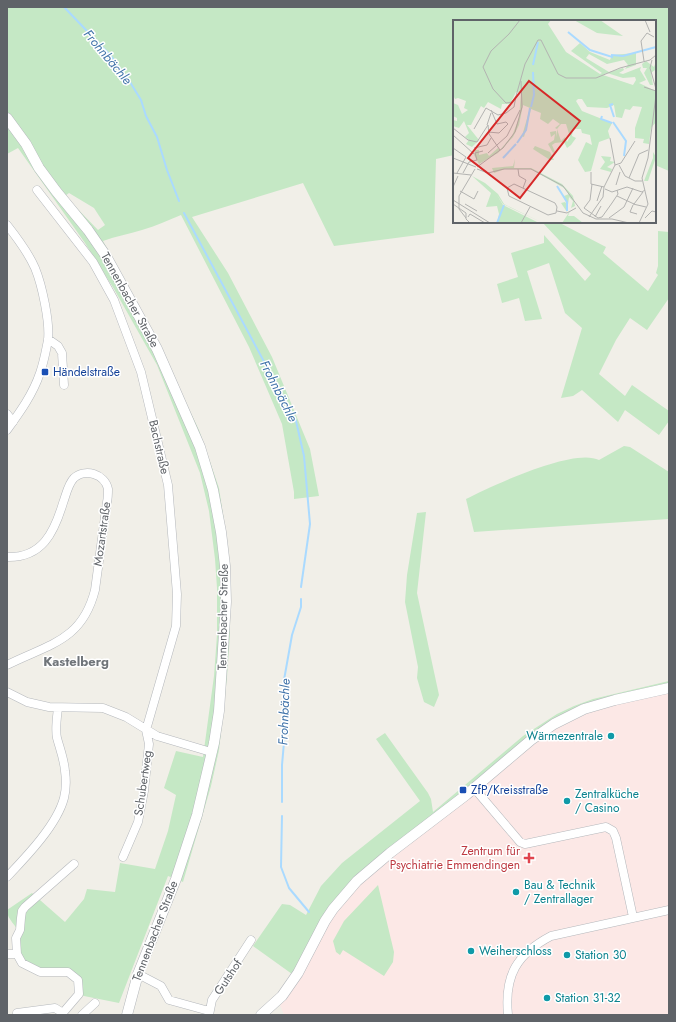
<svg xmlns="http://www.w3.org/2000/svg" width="676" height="1022" font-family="Jost,sans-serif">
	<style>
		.medical { fill: #fce8e6 }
		.green { fill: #c5e8c5; fill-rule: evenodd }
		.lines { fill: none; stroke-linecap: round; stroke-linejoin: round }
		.stream { stroke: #aadaff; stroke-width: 2 }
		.minor-casing { stroke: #b5b8bc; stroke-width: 9 }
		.tertiary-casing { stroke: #b5b8bc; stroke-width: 11 }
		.minor { stroke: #fff; stroke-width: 8 }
		.tertiary { stroke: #fff; stroke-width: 10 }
		.transit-dot { fill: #1a4fb4; stroke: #fff; stroke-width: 1.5 }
		.culture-dot { fill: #0f9aa8; stroke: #fff; stroke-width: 1.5 }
		.health-dot { fill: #e0444e; stroke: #fff; stroke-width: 1.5 }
		.labels { text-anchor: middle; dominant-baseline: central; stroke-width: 3; stroke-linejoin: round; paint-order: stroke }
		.street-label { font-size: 12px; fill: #5f6368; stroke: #fff }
		.transit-label { font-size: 12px; fill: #164399; stroke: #fff; text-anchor: start }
		.culture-label { font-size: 12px; fill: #0d838f; stroke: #fff; text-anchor: start }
		.health-label { font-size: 12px; fill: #be3a42; stroke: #fff; text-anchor: end }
		.water-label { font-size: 13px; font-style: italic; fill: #4174aa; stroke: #fff }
		.neighbourhood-label { font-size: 13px; font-weight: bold; fill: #70757a; stroke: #fff }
		.inset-river { fill: none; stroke: #aadaff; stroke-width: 2 }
		.inset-road { fill: none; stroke: #b3b3b1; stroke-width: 1 }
		.view { fill: #d62828; fill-opacity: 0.15; stroke: #d62828; stroke-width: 2 }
		.inset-edge { fill: none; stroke: #5f6368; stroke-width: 2 }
	</style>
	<rect width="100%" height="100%" fill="#f1efe8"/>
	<path class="medical" d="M669 691V1015H284L280 1005 302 974 336 911 365 879 544 733 578 713Z"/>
	<path class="green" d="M7 7H669V171L655 165V21H454V155L436 159 434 233 334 246 303 183 192 217 228 273 272 357 310 449 319 496 294 499V492L282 424 249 347 181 215C168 220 156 226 142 230 129 234 116 236 103 241L141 310 199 430 219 488 225 528 229 562 230 635 227 677 219 750 211 786 183 882 168 876 119 1003 79 995 80 989 69 972C53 971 22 973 18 953 17 947 20 940 19 934 17 925 7 920 7 910L32 893 65 922 84 899 87 889 115 892 120 863 155 869 168 831 176 795 164 788 176 751 203 757 214 676 217 635V588L215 559 209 511 200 473 157 365 114 289 85 243 18 148 7 154ZM69 193 94 208 105 225 98 230 65 196Z
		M542 222H558L606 247 603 253 648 291 658 275 656 273 658 266V231L669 232V298L647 330 630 318 616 340 599 374 625 396 632 385 669 411V421L659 435 625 410 618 422 582 390 573 396 561 398 582 328 565 313 549 263 527 271 542 319 525 321 519 298 502 303 497 284 518 277 511 253 544 243V235L585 281 591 274Z
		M624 446 630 447 669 472V519L474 532 466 499C492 486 574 447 599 460Z
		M426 512 417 593 439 695 434 707 424 702 417 678 418 667 405 602 407 575 417 513Z
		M669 681V691L578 713 544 733 365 879 336 911 299 979 253 946 282 904 290 905 306 915 321 886 342 863 420 801 376 739 385 733 428 793 431 799 433 812 523 736 557 714 574 706 593 699Z
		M378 885 394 952 393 962 384 976 343 950 340 955 336 952 333 941 344 921Z"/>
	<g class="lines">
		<path class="stream" d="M64 7 111 56 130 82 141 100 146 116 157 137 167 170 179 201
			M184 213 296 421 304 456 310 524 301 587
			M282 802V765L285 731 284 680 292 635 301 607V599
			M282 816 281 867 289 888 309 912"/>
		<defs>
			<path id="minor" d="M37 190 93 262 114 300 141 372 168 485 177 594 176 626 146 730 149 744 144 791 138 822 123 857
				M7 225C18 239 28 252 35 268 42 285 50 322 48 340 46 350 44 362 40 373 33 394 20 412 7 430
				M48 339 58 346 62 353 64 385
				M7 414 13 422
				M7 557C42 558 54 533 63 503 66 495 68 484 74 478 85 468 105 474 108 489 108 493 108 498 107 502L95 590C82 641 49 644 7 665
				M7 692 27 702 49 707 103 708 126 717 157 736 211 752
				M474 788 520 842 525 844 606 827 613 831 616 838 633 917
				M7 877C26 857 57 825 64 798 66 790 66 778 65 771 64 759 60 749 57 738 55 729 57 717 58 708
				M7 954H17
				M138 974 161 986 169 1000 209 1011
				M17 1013 55 1008 63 1013
				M61 1015 79 994 78 980 68 972H40L22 963 17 954 16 938 20 930 21 918 22 911 25 907 74 864
				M82 1015 95 1003
				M209 1015 212 1000 251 940
				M508 1015C504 975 517 954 551 936L669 910"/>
			<path id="tertiary" d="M7 118 26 144 39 168 56 191 88 230 106 256 157 349 200 447 213 490 221 532 225 566 226 602 219 711 214 743 197 815 176 879 138 974 127 1015
				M261 1015 282 996 298 973 325 921 333 909 357 881 390 853 466 795 531 740 554 724 584 709 615 700 669 688"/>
		</defs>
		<use href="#minor" class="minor-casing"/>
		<use href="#tertiary" class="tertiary-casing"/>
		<use href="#minor" class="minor"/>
		<use href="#tertiary" class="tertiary"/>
	</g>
	<g class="transit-dot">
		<rect x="41" y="368" width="8" height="8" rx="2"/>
		<rect x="459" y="786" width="8" height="8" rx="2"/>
	</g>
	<g class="culture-dot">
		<circle cx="611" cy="736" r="4"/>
		<circle cx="567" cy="801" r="4"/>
		<circle cx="516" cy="892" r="4"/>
		<circle cx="471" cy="951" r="4"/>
		<circle cx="567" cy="955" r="4"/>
		<circle cx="547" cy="998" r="4"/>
	</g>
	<path class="health-dot" d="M527 852h4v4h4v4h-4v4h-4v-4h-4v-4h4z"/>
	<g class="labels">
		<g class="street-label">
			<text transform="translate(130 300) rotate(61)">Tennenbacher Straße</text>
			<text transform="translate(159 447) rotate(77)">Bachstraße</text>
			<text transform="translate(102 534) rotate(-82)">Mozartstraße</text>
			<text transform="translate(223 617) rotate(-89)">Tennenbacher Straße</text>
			<text transform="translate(143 783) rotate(-82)">Schubertweg</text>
			<text transform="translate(155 931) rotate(-69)">Tennenbacher Straße</text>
			<text transform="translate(228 977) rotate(-56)">Gutshof</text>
		</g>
		<g class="transit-label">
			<text x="53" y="372">Händelstraße</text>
			<text x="471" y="790">ZfP/Kreisstraße</text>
		</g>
		<g class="culture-label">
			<text x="603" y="736" text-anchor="end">Wärmezentrale</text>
			<text x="575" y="794">Zentralküche<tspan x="575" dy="14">/ Casino</tspan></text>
			<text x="524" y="885">Bau &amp; Technik<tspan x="524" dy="14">/ Zentrallager</tspan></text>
			<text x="479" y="951">Weiherschloss</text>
			<text x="575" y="955">Station 30</text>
			<text x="555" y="998">Station 31-32</text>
		</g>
		<g class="health-label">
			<text x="520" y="851">Zentrum für<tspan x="520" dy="14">Psychiatrie Emmendingen</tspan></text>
		</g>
		<g class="water-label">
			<text transform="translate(108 57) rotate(50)">Frohnbächle</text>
			<text transform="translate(279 391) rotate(63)">Frohnbächle</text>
			<text transform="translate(284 712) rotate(-88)">Frohnbächle</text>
		</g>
		<g class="neighbourhood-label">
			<text x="76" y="661">Kastelberg</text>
		</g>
	</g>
	<g transform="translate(453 20)">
		<rect width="203" height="203" fill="#f1efe8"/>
		<path d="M0 0H98L95 4 113 32 147 54 149 53 118 31 127 23 137 32 157 40 159 35 183 33V45L172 49 175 45 171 40 154 44 136 34 133 38 156 52 170 48 171 50 166 53 170 54 188 47 187 50 193 60 186 63 203 71V102L198 108 196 124 190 123 191 119 182 118V108L189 87 180 86 177 90 172 89 169 98 163 97 161 85 154 88 134 87 129 79H125L123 81 129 91 159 103 155 111 157 118 146 122 138 151 132 152 125 140 133 122 139 125 137 115 129 113 128 109H120L119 116 123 118 118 125 114 128 111 122 102 123 99 125 102 132 100 133 95 124 101 120 102 114 98 117 97 112 103 111 104 117V109L108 121 112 117 114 122 117 117 113 104H108L104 109 102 108 107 104 100 99 95 104 87 99 88 93 78 89 71 117 69 116 77 88 70 85 66 105 60 117 45 133 26 144 21 135 22 130H26V135L34 133 36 136 45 128 47 130 59 116 66 98 68 73 63 72 57 84H49L48 89 35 82 31 88 28 86 18 105H14L26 120 19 127 13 124 16 120 12 117 16 113 11 101 6 108 0 106V100L4 101V98L0 96V83L5 85 9 94 15 90 11 88 13 81 5 78 2 79 0 75ZM154 53 170 58 182 57 183 60 180 65 150 55ZM121 0H147L170 16 144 13ZM193 41 201 47 203 41V53L202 50 198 53 200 65H197L191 53 194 48H190L189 44ZM82 126 97 132 101 140H97L80 129ZM200 132 203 137 195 161H191L200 138ZM148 136 158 137 157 141 162 142 154 147 159 149 158 152 147 149 152 142ZM62 139 61 148H78L109 164 120 176 122 186 118 188 120 181 116 177 114 192 108 183 112 182 114 184 109 174 111 176 116 174 111 168 78 149H52L41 153 39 148 60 146ZM19 156 32 163 45 174 51 184 90 203 50 184 44 175 28 162 44 175 50 185 86 203H44L46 194 44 186 33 187 38 173ZM117 191 115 196H121L130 203H109Z" fill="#c5e8c5" fill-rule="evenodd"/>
		<path class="inset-river" d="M115 12 137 30 159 37V35L170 36 203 27M80 45 85 22M160 84 157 85 161 97M78 87 81 75 80 52M149 96 148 99 159 103M160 102 173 121 171 136M64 123 73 110 77 88M50 138 63 124M104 166 114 182V191M44 203 51 185"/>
		<path class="inset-road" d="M67 0 56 14 38 31 30 47 40 69 53 83 59 82 63 76 72 44 85 20H88L105 54 113 58H143L167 48 197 40 203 35M192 0 197 12M199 40 197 48 203 69M191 41 188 21 194 13 201 17M191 67 203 71M34 105 38 93M0 108 15 120 24 122 35 105 36 114 47 130M21 109 33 88 45 95 53 93 61 87 63 76M35 112 46 113 55 104 53 102 44 104 38 90M0 115 21 134M0 128 13 137 4 153M21 128 34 125 38 118M35 133 54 116 67 90M0 138 23 147M162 145 168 143 182 121M166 145 172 156 182 161H189M24 147 50 128 62 112 69 87 68 61M24 149 35 153 51 149H78L110 166 130 193 143 199H159L176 203M65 149 66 156 73 160 70 168M138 152V164L151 167M0 153 18 155M10 153 16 142 24 140 22 133 30 131M176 158 186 134 195 130M61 164 102 183 104 187 103 193 95 195 56 176 54 168ZM139 164 137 180 131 188 145 198 149 197 159 183 165 174 164 170M163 165 167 152M0 167 5 156M152 169 159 172 174 167 189 172 192 170M7 171 21 179 25 171M164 176 181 184 190 172M0 180 37 203M144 181 149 166M0 184 13 193V199L17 203M12 184 24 191M180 184 193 187M180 185 177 192 184 194M104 191 114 193 123 188M15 197 17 194 32 203M136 197 150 177 151 167 162 145 157 118M142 197 148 186M13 198 6 189V176L22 149M156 198 171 187 180 168M192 198 199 191 203 192M68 203 77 187M186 203 195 184 189 158 195 138 203 75"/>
		<path class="view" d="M76 61 127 101 67 178 15 138Z"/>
		<rect width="203" height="203" class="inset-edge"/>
	</g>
	<rect width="676" height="1022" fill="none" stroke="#5f6368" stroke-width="16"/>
</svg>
